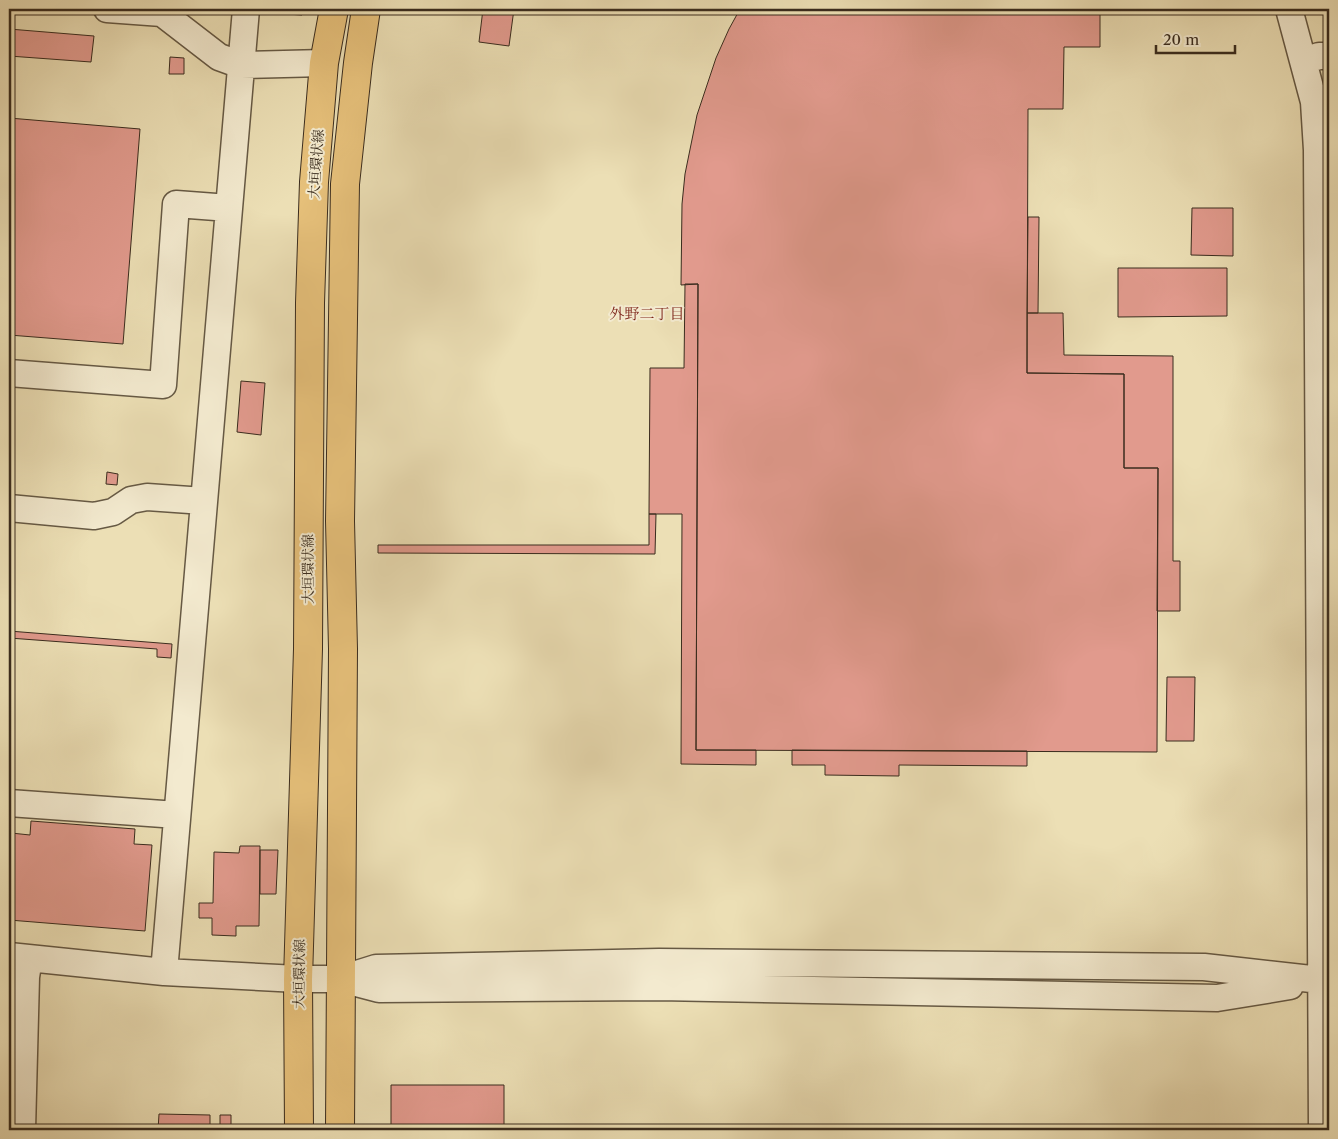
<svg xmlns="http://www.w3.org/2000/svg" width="1338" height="1139" font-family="'Libre Caslon Text','Noto Serif JP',serif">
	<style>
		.building { fill: #e19a8d; stroke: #3a2c1e }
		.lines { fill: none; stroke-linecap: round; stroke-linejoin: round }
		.minor-casing { stroke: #665944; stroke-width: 29 }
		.major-casing { stroke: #3a2c1e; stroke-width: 30 }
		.minor { stroke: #f3eacf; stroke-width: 26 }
		.major { stroke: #e6c07a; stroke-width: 28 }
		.labels { text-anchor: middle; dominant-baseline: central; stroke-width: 4; stroke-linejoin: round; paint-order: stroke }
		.street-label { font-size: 14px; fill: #3a2c1e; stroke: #f3eacf }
		.neighbourhood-label { font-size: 15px; fill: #7a1f14; stroke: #f3eacf }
	</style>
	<rect width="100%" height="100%" fill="#ecdfb5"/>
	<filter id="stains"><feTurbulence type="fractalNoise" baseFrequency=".004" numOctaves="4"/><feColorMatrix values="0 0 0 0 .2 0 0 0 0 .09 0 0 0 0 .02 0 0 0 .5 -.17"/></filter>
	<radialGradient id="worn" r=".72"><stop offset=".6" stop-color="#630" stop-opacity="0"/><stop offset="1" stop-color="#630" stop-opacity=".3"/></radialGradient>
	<path class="building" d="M270 9H303L302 15 270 13Z
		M483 9H514L509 46 479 42Z
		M740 9H1100V47H1064L1063 109H1028L1027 373 1124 374V468H1158L1157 752 696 750 698 284 681 285 682 204 685 174 697 115 716 58 729 29Z
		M9 29 94 36 91 62 9 56Z
		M170 57 184 58V74H169Z
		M9 118 140 129 123 344 9 335Z
		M1192 208H1233V256L1191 255Z
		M1028 217H1039L1038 313H1027Z
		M1118 268H1227V316L1118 317Z
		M685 284H698L696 750H756V765L681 764 682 514H649L650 368H684Z
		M1027 313H1063L1064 355 1173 356V561H1180V611H1157L1158 468H1124V374L1027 373Z
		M241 381 265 383 261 435 237 432Z
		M107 472 118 474 117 485 106 484Z
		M649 514H656L655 554 378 553V545H649Z
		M9 631 172 644 171 658 157 657V649L9 638Z
		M1167 677H1195L1194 741H1166Z
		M792 750 1027 751V766L899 765V776L825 775V765H792Z
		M31 821 135 829 134 844 152 845 145 931 9 920V863L11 833 30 835Z
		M240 846H260L259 926H236V936L212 935V918H199V903H213L214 852 239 853Z
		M260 850H278L276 894H260Z
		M9 1004H15L14 1028 9 1027Z
		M391 1085H504V1130H391Z
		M159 1114 210 1115V1130H158Z
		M220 1115H231V1130H220Z"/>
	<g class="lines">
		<defs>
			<path id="minor" d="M107 9 162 13 219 57 241 65 324 63
				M1289 9 1314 102 1317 150 1322 1130
				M1303 61 1319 56H1329
				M9 373 163 385 176 204 229 208
				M9 508 94 516 113 512 131 500 147 497 204 501
				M9 803 177 815
				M9 956 164 972 298 979H341L376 968 659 962 1204 967 1329 981
				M164 972 246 9
				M341 979 379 989 659 987 1217 998 1290 986
				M22 1130 26 977 29 958"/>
			<path id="major" d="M299 1130 298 979 308 649 310 303 314 182 324 63 334 9
				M340 1130 343 649 340 521 345 184 358 63 366 9"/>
		</defs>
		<use href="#minor" class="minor-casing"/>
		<use href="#major" class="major-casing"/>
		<use href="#minor" class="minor"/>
		<use href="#major" class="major"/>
	</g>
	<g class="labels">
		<g class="street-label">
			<text transform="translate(316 164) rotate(-86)">大垣環状線</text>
			<text transform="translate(308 569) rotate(-90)">大垣環状線</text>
			<text transform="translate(299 974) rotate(-89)">大垣環状線</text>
		</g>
		<g class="neighbourhood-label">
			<text x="647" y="313">外野二丁目</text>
		</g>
	</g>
	<rect width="1338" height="1139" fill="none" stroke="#ecdfb5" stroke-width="30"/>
	<rect x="10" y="10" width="1318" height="1119" fill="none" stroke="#3a2c1e" stroke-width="2.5"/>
	<rect x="15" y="15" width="1308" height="1109" fill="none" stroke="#3a2c1e"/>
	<path d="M1156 45v8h79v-8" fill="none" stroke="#3a2c1e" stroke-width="2.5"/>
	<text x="1163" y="45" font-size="15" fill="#3a2c1e" stroke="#f3eacf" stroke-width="4" paint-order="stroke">20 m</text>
	<rect width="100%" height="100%" filter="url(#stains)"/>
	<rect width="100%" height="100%" fill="url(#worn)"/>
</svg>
